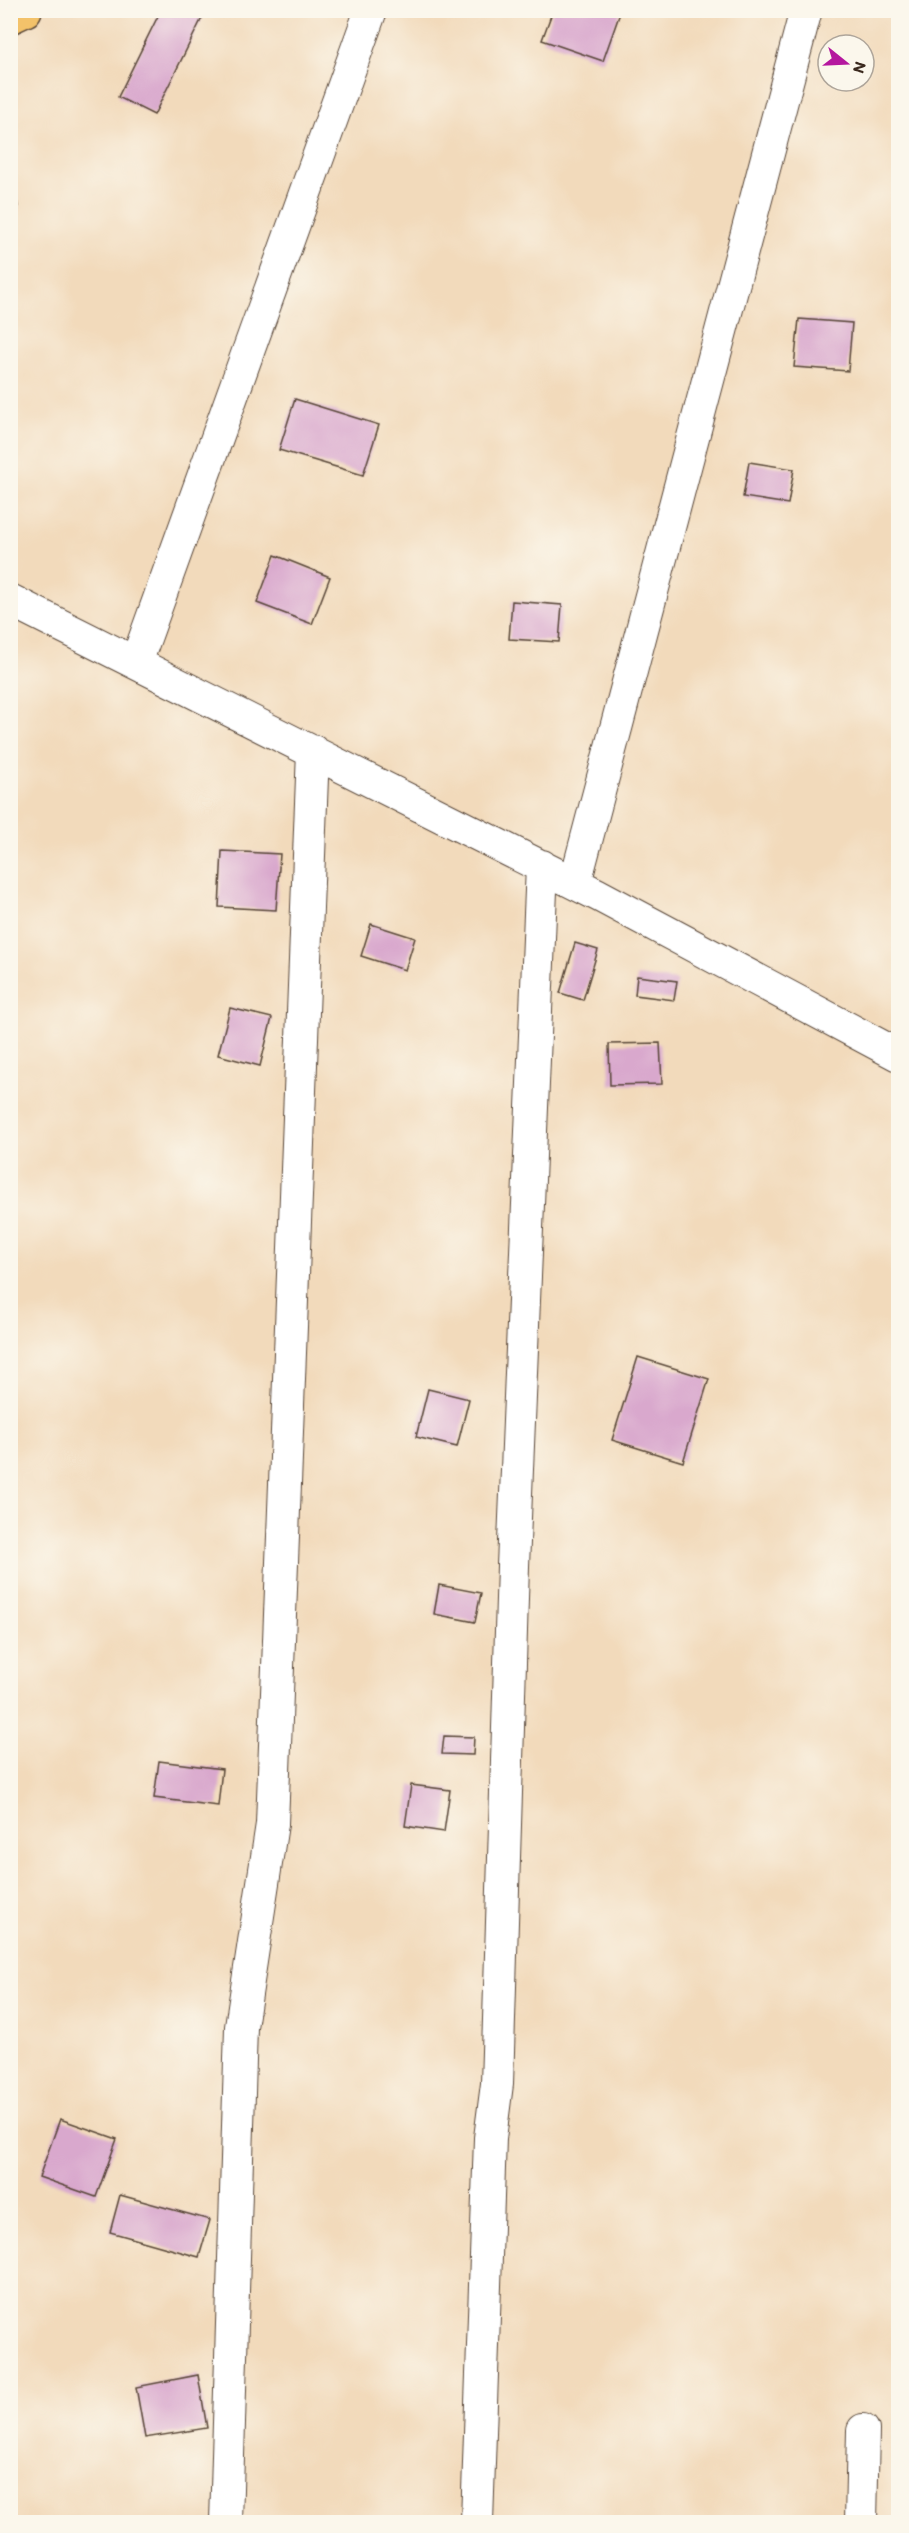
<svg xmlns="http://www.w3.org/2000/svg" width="909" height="2533" font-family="Itim,sans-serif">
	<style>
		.building { fill: #d9a8cd }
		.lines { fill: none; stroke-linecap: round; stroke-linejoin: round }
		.street-casing { stroke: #564436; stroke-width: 34 }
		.primary-casing { stroke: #564436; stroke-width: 36 }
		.street { stroke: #fff; stroke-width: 32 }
		.primary { stroke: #f3c26a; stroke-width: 33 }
	</style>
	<rect width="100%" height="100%" fill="#fbf7ec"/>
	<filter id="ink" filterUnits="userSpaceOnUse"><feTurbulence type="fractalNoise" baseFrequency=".0167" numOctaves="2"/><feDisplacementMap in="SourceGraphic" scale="12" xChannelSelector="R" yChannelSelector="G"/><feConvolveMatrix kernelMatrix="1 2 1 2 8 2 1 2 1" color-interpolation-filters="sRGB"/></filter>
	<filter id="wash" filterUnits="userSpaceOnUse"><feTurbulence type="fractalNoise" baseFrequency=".008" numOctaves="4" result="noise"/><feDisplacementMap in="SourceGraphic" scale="24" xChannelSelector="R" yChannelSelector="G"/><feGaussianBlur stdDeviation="1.35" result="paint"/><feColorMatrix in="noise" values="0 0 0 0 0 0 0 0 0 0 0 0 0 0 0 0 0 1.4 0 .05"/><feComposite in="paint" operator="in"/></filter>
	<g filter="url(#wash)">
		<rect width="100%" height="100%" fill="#f2dabb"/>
		<g id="blocks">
			<path class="building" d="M161 10H191L203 16 154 115 118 97Z
				M553 10H621L603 61 542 40Z
				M13 165 18 208H10V166Z
				M799 319 852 323 848 371 794 367Z
				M295 399 379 425 363 475 279 450Z
				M749 462 794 469 788 504 743 497Z
				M275 555 330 577 312 624 257 603Z
				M512 601 562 605 559 642 509 639Z
				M222 851 280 854 276 910 219 907Z
				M371 924 415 938 405 970 361 956Z
				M575 943 598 950 583 1000 560 993Z
				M637 976 677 981 674 1000 635 995Z
				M230 1008 272 1018 260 1066 218 1055Z
				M660 1043 662 1084 610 1085 609 1044Z
				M638 1357 709 1379 683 1462 612 1440Z
				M428 1389 469 1399 457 1447 416 1437Z
				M439 1585 481 1593 475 1622 434 1614Z
				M444 1736 474 1737 473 1755 442 1754Z
				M159 1761 222 1769 218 1806 154 1798Z
				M411 1785 450 1790 444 1832 405 1826Z
				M60 2119 117 2139 96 2197 39 2177Z
				M120 2195 210 2220 199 2257 110 2232Z
				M198 2375 207 2428 145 2438 136 2387Z"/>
		</g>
	</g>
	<g filter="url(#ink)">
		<use href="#blocks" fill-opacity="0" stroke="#564436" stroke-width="1.5"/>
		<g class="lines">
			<defs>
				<path id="street" d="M10 600 598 895 898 1055
					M136 663 371 10
					M575 883 806 10
					M226 2522 241 2027 272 1824 313 751
					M477 2522 490 2138 497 2084 513 1566 542 866
					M861 2522 863 2430"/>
				<path id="primary" d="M10 17 25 10"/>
			</defs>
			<use href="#street" class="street-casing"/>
			<use href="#primary" class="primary-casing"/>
			<use href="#street" class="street"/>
			<use href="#primary" class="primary"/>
		</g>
	</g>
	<rect width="909" height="2533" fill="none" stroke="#fbf7ec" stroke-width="36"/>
	<g transform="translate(846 63) rotate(108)"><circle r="28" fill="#fbf7ec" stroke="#aea59a" stroke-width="1.5"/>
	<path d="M0-4.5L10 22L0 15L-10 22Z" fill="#b5179e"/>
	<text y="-9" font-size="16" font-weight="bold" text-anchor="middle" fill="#3b2a1e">N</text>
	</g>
</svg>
